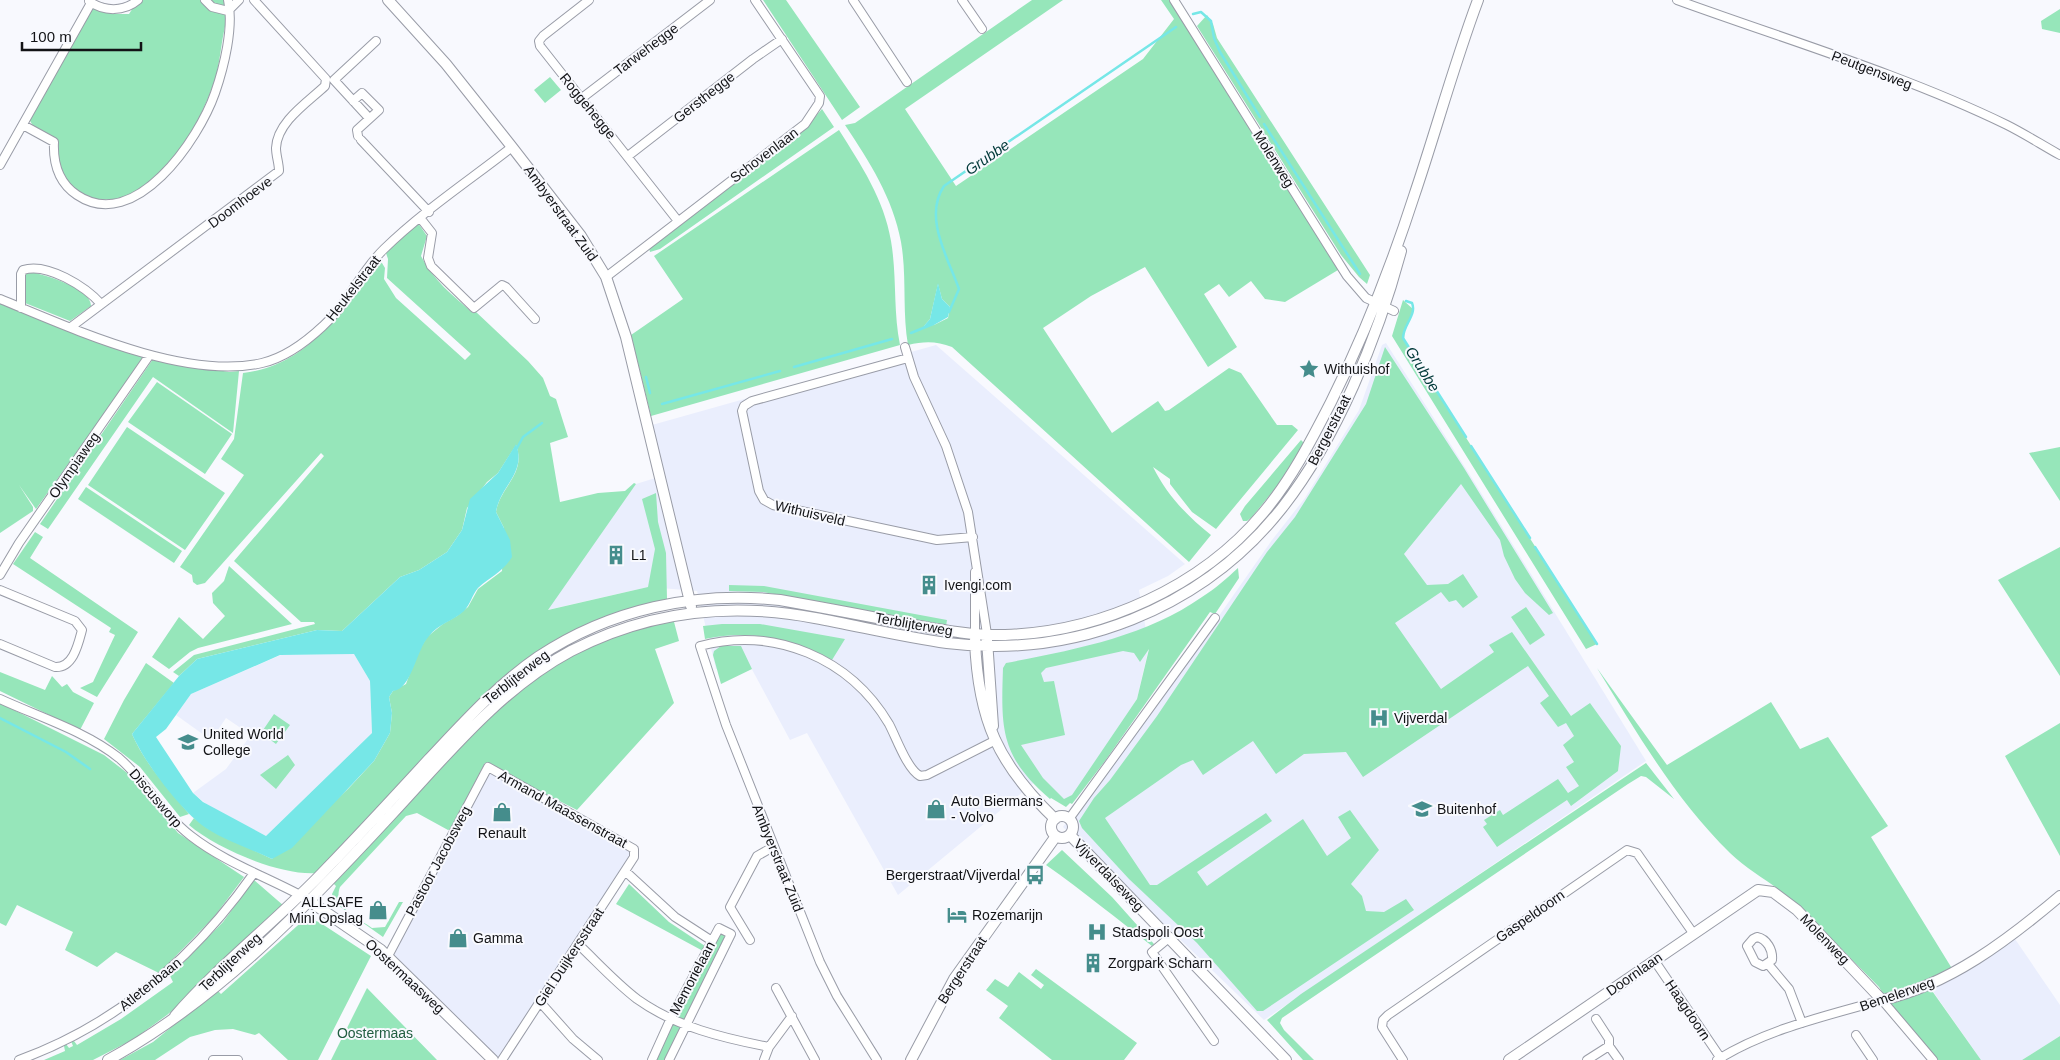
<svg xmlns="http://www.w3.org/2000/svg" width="2060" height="1060" font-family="Helvetica,sans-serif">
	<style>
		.built { fill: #eaeefd }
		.green { fill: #96e6ba; fill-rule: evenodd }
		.water { fill: #76e7e7; fill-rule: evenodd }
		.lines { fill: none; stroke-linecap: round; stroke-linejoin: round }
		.stream { stroke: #76e7e7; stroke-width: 2.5 }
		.street-casing { stroke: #999ca7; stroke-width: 10 }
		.secondary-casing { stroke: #999ca7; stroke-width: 12 }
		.street { stroke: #fff; stroke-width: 8 }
		.secondary { stroke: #fff; stroke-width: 10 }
		.labels { text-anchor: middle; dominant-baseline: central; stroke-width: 4; stroke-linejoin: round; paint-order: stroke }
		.street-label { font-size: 14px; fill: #121316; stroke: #f8f9fe }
		.poi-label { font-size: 14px; fill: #121316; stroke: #f8f9fe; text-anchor: start }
		.park-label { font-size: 14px; fill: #215e41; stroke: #f8f9fe }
		.water-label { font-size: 15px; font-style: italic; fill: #003939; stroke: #f8f9fe }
	</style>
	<rect width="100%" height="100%" fill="#f8f9fe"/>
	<path class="built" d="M1386 343 1470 475 1646 761 1264 1020 1063 827 1169 676 1200 643 1272 540 1305 498 1359 410 1382 345Z
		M936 345 1185 564 1168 576 1139 590 1149 647 1137 699 1072 796 1062 804 1036 781 898 895 807 733 790 740 748 662 716 669 697 591 648 587 547 610 636 484 665 475 652 425Z
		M354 654 370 681 372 733 266 836 210 807 193 793 226 769 251 735 226 718 211 740 176 715 191 694 281 655Z
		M490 770 632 852 499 1060 391 956Z
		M2015 939 2060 1005V1036L2022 1060H1981L1930 987 1956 975Z"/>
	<path class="green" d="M138 0H237C223 13 222 52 217 72 206 114 164 194 115 199 100 200 88 201 76 191 59 177 58 161 57 140L33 126 29 119 90 11 95 7 116 14H129Z
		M763 0H786L860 107 842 120Z
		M1032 0H1063L905 109 956 186 1143 59 1174 19 1161 0H1171L1338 270 1285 302 1265 299 1251 281 1229 297 1219 284 1204 294 1237 347 1208 367 1145 267 1091 296 1043 328 1112 433 1158 401 1165 411 1169 410 1229 368 1241 373 1277 425H1292L1298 430 1216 529 1192 512 1170 484V479L1153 467C1167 495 1187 516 1211 535L1189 562 952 347C937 341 924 341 908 345 902 311 907 276 901 242 893 198 869 161 845 125L855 123ZM938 284 942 299 950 307 948 318 934 325 924 326 930 319Z
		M2060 9V33L2042 29 2041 21Z
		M1207 15 1213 24 1217 38 1370 275 1367 284 1359 277 1341 255 1197 26Z
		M550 77 561 90 545 103 534 90Z
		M822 109 834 127 660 249 650 252 649 248 805 128Z
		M839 130C861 165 884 199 891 241 897 276 893 310 900 345L651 416 631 335 683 299 654 256Z
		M418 223 427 236 421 256C433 280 453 296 473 313L475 311 528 361 543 378 550 396 556 399 568 437 550 443 560 502 598 493 625 491 634 483 636 484 548 610 648 587 655 549 642 499 656 493 658 522 666 553 667 599 629 609V612L532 659 317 873C281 876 217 849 189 825L194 818 207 828 272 859 348 789 374 761 390 733 392 713 389 697 393 691 406 684 417 654 427 637 443 624 457 616 468 607 478 589 502 571 504 528 496 512C500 487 527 473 516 445L498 473 487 482 467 508 462 530 447 552 419 570 400 577 342 631 317 630 197 659 179 676 173 672 194 655 315 624 314 622H301L234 561 324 456 321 453 205 583 197 585 193 582 192 575 180 567 244 475 221 459 234 439 243 373C311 365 343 308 379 258L385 268 384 279 396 298 465 360 471 354 387 278 388 259 385 250Z
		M30 272C44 274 92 289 91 306L70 321 25 303 26 274Z
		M1403 300 1414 310 1405 328 1404 340 1597 644 1586 649 1392 336Z
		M0 303 144 358 36 509 19 485 33 507V511L0 533Z
		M1385 347 1464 468 1553 613 1549 615 1525 593 1515 579 1504 556 1500 540 1461 484 1404 554 1427 585 1448 584 1463 574 1478 597 1463 608 1456 600 1449 602 1441 592 1395 623 1441 689 1494 652 1489 645 1512 632 1571 716 1590 703 1621 746 1618 771 1571 806 1567 800 1497 847 1483 827 1487 824 1484 820 1500 810 1503 815 1558 779 1568 793 1579 786 1566 767 1574 762 1563 745 1574 736 1566 723 1558 727 1540 703 1549 696 1528 666 1363 777 1346 752 1304 754 1276 774 1253 741 1203 775 1193 760 1181 765 1105 818 1150 885H1157L1266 813 1272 821 1197 872 1207 886 1303 819 1327 856 1351 838 1338 817 1350 810 1379 850 1351 884 1362 896 1366 911 1384 912 1406 899 1414 910 1263 1011H1257L1197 943 1129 879 1082 828 1079 821 1094 798 1110 780 1157 716 1267 552 1295 517 1366 404Z
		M153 359 229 372 239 371 233 433 153 377 48 529 40 524Z
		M157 382 232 434 205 474 128 422Z
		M127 427 225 493 185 550 88 485Z
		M1301 440 1304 443 1282 480 1252 517 1247 521H1243L1240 514 1245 506Z
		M2060 447V501L2029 453Z
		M86 487 182 551 174 563 78 499Z
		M35 532 43 537 30 558 138 632 97 697 80 688 93 682 115 635 109 632 111 628 13 564Z
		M2060 547V676L1998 580Z
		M229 566 292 624 198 648 190 652 169 669 152 657 179 617 203 639 225 616 213 603 212 593 224 581Z
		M1238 568 1239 578 1215 614 1210 612 1105 761 1072 804 1070 803 1066 807 1051 798 1050 799C1000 756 1001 729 1003 668L1006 663C1073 650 1145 637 1202 597 1215 589 1227 578 1238 568ZM1149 649 1137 699 1072 795 1064 799 1043 778 1021 745 1065 735 1054 681 1044 682 1041 673 1046 668 1123 651 1134 653 1140 662Z
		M729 585 764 586 947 620 946 626 763 592 729 591Z
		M1526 607 1545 635 1530 645 1511 617Z
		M673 618 679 641 655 649 674 703 577 810 485 763 451 829 448 830 417 813 406 816 340 887C332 908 358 918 372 928L385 927 399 902H403L383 937 335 903 332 894 336 886 333 883 457 749 493 714 545 671 602 640Z
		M722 624H760L845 639 832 660C793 638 749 629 705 639L703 626Z
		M721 646H741L752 669 721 684 713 655 714 651Z
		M146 663 174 683 132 734C145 764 168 788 189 814L180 817 140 767 104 739 124 700Z
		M1597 668 1667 765 1771 702 1800 749 1828 737 1888 826 1871 837 1956 975 1930 988 1981 1060H1938L1891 1007 1879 987 1799 906C1778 886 1751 873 1730 853 1675 799 1637 733 1597 668Z
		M0 672 45 690 52 676 62 687 67 684 73 692 94 703 80 730 0 691Z
		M0 703 104 755 131 776 178 833 244 877 214 917 159 973 116 952 97 967 65 950 73 932 17 905 6 926 0 923Z
		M274 714 290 725 276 744 261 733Z
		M2060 723V856L2005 756Z
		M288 755 295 765 276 789 260 775Z
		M1646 763 1674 799 1646 777 1641 776 1628 784 1282 1018 1280 1023 1284 1030 1314 1060H1303L1267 1020 1301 994Z
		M1062 850 1112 897 1154 944 1152 946C1117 919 1083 891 1046 865Z
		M254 880 284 906 195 991 167 1015 134 1039 93 1060H44L65 1051 64 1046 66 1044 69 1048 73 1046 71 1041H74L77 1045 121 1019 173 982 170 976 223 922Z
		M629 884 669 922 705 946 703 951 616 904Z
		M306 918 319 922 371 956 318 1060H288L259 1033 255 1035 233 1029 215 1030 190 1037 155 1060H120L153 1042 217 990 221 994Z
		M719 934H724L727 936 685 1020 676 1016Z
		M1036 969 1137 1043 1124 1060H1052L999 1018 1008 1006 986 990 995 979 1008 987 1019 972 1041 989 1044 985 1031 975Z
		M367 988 437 1060H331Z
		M672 1023 682 1028 667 1060H655Z
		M2060 1036V1060H2022Z"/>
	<path class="water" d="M938 283 942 299 950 307 948 317 934 325 923 327 930 319Z
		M516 444C527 473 500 486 496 512L510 540 512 557C503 572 490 577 478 588 472 595 470 605 464 611 453 621 438 624 429 636 416 650 412 689 393 691L389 697 392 713 390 733 374 761 292 848 272 859C251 849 226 841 206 828 181 811 144 762 132 734L179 676 197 659 317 630 342 631 400 577 419 570 447 552 462 530 470 499 498 473ZM354 654 370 681 372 733 266 836 203 802 193 793 156 737 166 729 191 694 280 655Z"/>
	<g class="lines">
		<path class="stream" d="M1193 14 1201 12 1211 21 1214 38 1220 52 1260 117
			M1264 124 1360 274
			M1406 301 1412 303C1417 315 1403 325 1403 338L1466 437
			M949 312 959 289C948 258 923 217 944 186L1176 27
			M911 333 933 324
			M794 367 892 339
			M646 377 650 393
			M662 404 780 371
			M1471 446 1530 538
			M517 448 523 437 542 423
			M1535 547 1597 644
			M0 718 66 752 90 769"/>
		<defs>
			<path id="street" d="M205 0 212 7 228 11
				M589 0 543 36 539 41 540 46 678 221
				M853 0 907 82
				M962 0 982 29
				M1174 0 1347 276 1366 298 1394 311
				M1677 0C1787 40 1902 74 2007 125 2025 134 2042 145 2060 155
				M89 1C104 12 124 12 138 0
				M228 11 239 0
				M334 80 376 41
				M334 80 369 118
				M582 98 710 0
				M353 101 362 93 379 110 357 130 358 136
				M23 125 54 142C53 163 59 183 77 195 135 234 199 139 215 93 224 67 234 27 228 0
				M361 140 429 212
				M628 156 753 59 782 39
				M0 165 91 3
				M421 219 432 233 428 258 431 266 474 308 502 285 506 287 535 319
				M606 277 805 124 819 103 820 96 755 0
				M0 299C71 328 185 381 262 363 284 358 307 341 323 326 348 304 360 272 384 249 423 211 470 180 512 147
				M21 308V274L23 270C47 262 86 287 101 304
				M71 327 279 171C279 163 276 156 276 148 277 122 308 102 325 86L326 79 254 0
				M905 347 914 377 946 446 968 512 987 634
				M908 358 752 401 744 406 742 411 759 491 764 500 773 505 937 540 973 537
				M975 572V634
				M0 575 19 543 149 356
				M0 590 75 621 82 630C78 645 73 668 55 667L0 644
				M0 699C39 717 85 731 119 758 146 781 162 814 191 836 223 861 264 876 300 895
				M1069 819 1215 618
				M625 871 675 917 712 941
				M1170 937 1152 952 1214 1041
				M1757 937C1767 939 1773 950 1772 960L1763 966 1755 962 1747 946 1753 939Z
				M750 940 730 907 757 856 773 847
				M578 944C597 962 616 983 637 999 676 1027 723 1038 769 1047
				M388 956 488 767 634 849V857L502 1060
				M1654 960 1722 1060
				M1768 964 1789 989 1802 1023
				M776 988 815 1060
				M540 1002 573 1039 598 1060
				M1596 1019 1609 1039V1046
				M1856 1035 1873 1060
				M19 1060C118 1024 194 958 254 873
				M213 1060H238
				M652 1060 671 1018 719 928 731 934 669 1060
				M764 1060 769 1047 792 1016
				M877 1060 837 996 820 962 726 725 700 646C774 626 850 658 889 724 896 737 907 769 920 776L927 775 996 740
				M1403 1060 1382 1027 1383 1020 1388 1015 1627 850 1637 853 1693 933
				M1587 1060 1609 1046 1619 1060
				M1717 1060C1767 1029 1826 1016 1882 1000L1933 1060"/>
			<path id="secondary" d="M388 0 446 64 512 147 581 236 606 277 626 337 691 606
				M975 640C978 720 998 764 1055 819
				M987 640 993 726
				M1051 827a11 11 0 1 1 22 0a11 11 0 1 1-22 0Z
				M1070 835 1286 1060
				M305 898 381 950 493 1060
				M175 1016C221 963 278 920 326 869 361 833 395 796 429 759 463 723 497 685 538 657 610 609 695 591 780 600 819 607 858 614 897 622 933 628 969 636 1005 635 1101 632 1201 587 1263 513 1291 480 1311 441 1331 402 1364 336 1391 267 1414 196 1436 131 1454 64 1478 0
				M108 1060C219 999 307 906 392 814 446 756 500 689 571 651 648 611 731 602 815 618 859 626 903 637 947 643 1074 659 1202 609 1282 508 1337 438 1378 337 1401 251
				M911 1060 954 979 1056 836
				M1509 1060 1758 890 1773 892 1797 910 1882 1000C1949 985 2008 940 2060 896"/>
		</defs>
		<use href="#street" class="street-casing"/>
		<use href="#secondary" class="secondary-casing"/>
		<use href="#street" class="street"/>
		<use href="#secondary" class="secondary"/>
	</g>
	<defs>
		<symbol id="sight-bare" viewBox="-9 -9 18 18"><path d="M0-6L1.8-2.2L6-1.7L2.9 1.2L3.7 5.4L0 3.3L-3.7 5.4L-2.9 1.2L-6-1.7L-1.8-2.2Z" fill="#458d8c" stroke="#f8f9fe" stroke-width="2.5" paint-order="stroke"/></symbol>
		<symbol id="building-bare" viewBox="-9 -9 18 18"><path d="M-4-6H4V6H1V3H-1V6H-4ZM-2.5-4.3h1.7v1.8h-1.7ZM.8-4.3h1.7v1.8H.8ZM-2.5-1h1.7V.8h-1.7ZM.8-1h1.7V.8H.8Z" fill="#458d8c" stroke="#f8f9fe" stroke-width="2.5" paint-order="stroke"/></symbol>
		<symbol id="hospital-bare" viewBox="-9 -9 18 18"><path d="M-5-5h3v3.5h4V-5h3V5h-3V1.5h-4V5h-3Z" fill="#458d8c" stroke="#f8f9fe" stroke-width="2.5" paint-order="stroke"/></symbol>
		<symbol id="school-bare" viewBox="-9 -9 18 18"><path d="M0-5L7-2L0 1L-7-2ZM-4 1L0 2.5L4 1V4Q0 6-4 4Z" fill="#458d8c" stroke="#f8f9fe" stroke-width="2.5" paint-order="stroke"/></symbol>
		<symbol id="shop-bare" viewBox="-9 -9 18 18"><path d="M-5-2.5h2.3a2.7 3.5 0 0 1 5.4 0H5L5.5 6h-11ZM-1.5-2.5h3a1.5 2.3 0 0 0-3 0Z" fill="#458d8c" stroke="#f8f9fe" stroke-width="2.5" paint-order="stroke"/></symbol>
		<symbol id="bus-bare" viewBox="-9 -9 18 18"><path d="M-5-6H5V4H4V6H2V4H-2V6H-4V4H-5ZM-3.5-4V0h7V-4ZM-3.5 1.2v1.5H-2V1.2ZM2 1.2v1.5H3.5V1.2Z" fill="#458d8c" stroke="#f8f9fe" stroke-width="2.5" paint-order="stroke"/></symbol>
		<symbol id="hotel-bare" viewBox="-9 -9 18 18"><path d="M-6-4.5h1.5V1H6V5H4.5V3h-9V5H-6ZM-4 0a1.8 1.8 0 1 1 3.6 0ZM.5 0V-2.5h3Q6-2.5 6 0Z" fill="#458d8c" stroke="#f8f9fe" stroke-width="2.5" paint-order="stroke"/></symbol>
	</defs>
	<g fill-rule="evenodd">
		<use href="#sight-bare" x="1295" y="355" width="28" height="28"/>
		<use href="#building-bare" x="602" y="541" width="28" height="28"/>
		<use href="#building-bare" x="915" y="571" width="28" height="28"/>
		<use href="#hospital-bare" x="1365" y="704" width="28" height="28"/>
		<use href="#school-bare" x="174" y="728" width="28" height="28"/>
		<use href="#shop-bare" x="922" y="795" width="28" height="28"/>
		<use href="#school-bare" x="1408" y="795" width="28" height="28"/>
		<use href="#shop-bare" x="488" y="798" width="28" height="28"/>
		<use href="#bus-bare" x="1021" y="861" width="28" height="28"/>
		<use href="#shop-bare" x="364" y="896" width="28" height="28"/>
		<use href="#hotel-bare" x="943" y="901" width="28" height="28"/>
		<use href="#hospital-bare" x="1083" y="918" width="28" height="28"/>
		<use href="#shop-bare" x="444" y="924" width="28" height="28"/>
		<use href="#building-bare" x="1079" y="949" width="28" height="28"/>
	</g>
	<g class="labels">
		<g class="street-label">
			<text transform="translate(646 49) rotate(-37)">Tarwehegge</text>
			<text transform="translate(1872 70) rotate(21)">Peutgensweg</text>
			<text transform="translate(704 97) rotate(-38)">Gersthegge</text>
			<text transform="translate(588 106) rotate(51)">Roggehegge</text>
			<text transform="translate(764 155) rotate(-37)">Schovenlaan</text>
			<text transform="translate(1274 159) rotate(58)">Molenweg</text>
			<text transform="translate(240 202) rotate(-37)">Doomhoeve</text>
			<text transform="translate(561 213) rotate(54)">Ambyerstraat Zuid</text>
			<text transform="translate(353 288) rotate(-52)">Heukelstraat</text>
			<text transform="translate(1329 430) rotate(-63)">Bergerstraat</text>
			<text transform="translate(74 465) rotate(-55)">Olympiaweg</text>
			<text transform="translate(810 513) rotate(13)">Withuisveld</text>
			<text transform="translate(914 624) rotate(10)">Terblijterweg</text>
			<text transform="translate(516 677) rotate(-38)">Terblijterweg</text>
			<text transform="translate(156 798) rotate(49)">Discusworp</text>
			<text transform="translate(563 809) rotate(29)">Armand Maassenstraat</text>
			<text transform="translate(778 858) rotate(68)">Ambyerstraat Zuid</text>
			<text transform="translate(438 861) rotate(-62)">Pastoor Jacobsweg</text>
			<text transform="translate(1109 875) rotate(46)">Vijverdalseweg</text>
			<text transform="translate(1530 916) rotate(-35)">Gaspeldoorn</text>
			<text transform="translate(1825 939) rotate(46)">Molenweg</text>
			<text transform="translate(569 957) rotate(-57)">Giel Duijkersstraat</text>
			<text transform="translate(230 962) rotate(-43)">Terblijterweg</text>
			<text transform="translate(962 970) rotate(-57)">Bergerstraat</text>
			<text transform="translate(1634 974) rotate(-35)">Doornlaan</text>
			<text transform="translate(405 976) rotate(43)">Oostermaasweg</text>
			<text transform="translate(692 978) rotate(-62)">Memorielaan</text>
			<text transform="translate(150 984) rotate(-39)">Atletenbaan</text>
			<text transform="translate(1897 994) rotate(-19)">Bemelerweg</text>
			<text transform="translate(1688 1010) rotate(56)">Haagdoorn</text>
		</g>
		<g class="poi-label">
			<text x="1324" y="369">Withuishof</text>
			<text x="631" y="555">L1</text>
			<text x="944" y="585">Ivengi.com</text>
			<text x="1394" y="718">Vijverdal</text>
			<text x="203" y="734">United World<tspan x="203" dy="16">College</tspan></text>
			<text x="951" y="801">Auto Biermans<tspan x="951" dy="16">- Volvo</tspan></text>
			<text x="1437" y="809">Buitenhof</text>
			<text x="502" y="833" text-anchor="middle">Renault</text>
			<text x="1020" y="875" text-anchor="end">Bergerstraat/Vijverdal</text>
			<text x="363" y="902" text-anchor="end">ALLSAFE<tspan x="363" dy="16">Mini Opslag</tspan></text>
			<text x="972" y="915">Rozemarijn</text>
			<text x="1112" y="932">Stadspoli Oost</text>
			<text x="473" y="938">Gamma</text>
			<text x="1108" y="963">Zorgpark Scharn</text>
		</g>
		<g class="park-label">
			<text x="375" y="1033">Oostermaas</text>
		</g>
		<g class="water-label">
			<text transform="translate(987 157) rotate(-35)">Grubbe</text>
			<text transform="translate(1423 369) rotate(58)">Grubbe</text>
		</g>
	</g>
	<path d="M22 42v8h119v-8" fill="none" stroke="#121316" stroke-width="2.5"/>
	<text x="30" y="42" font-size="15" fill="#121316" stroke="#f8f9fe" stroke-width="4" paint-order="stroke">100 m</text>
</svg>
